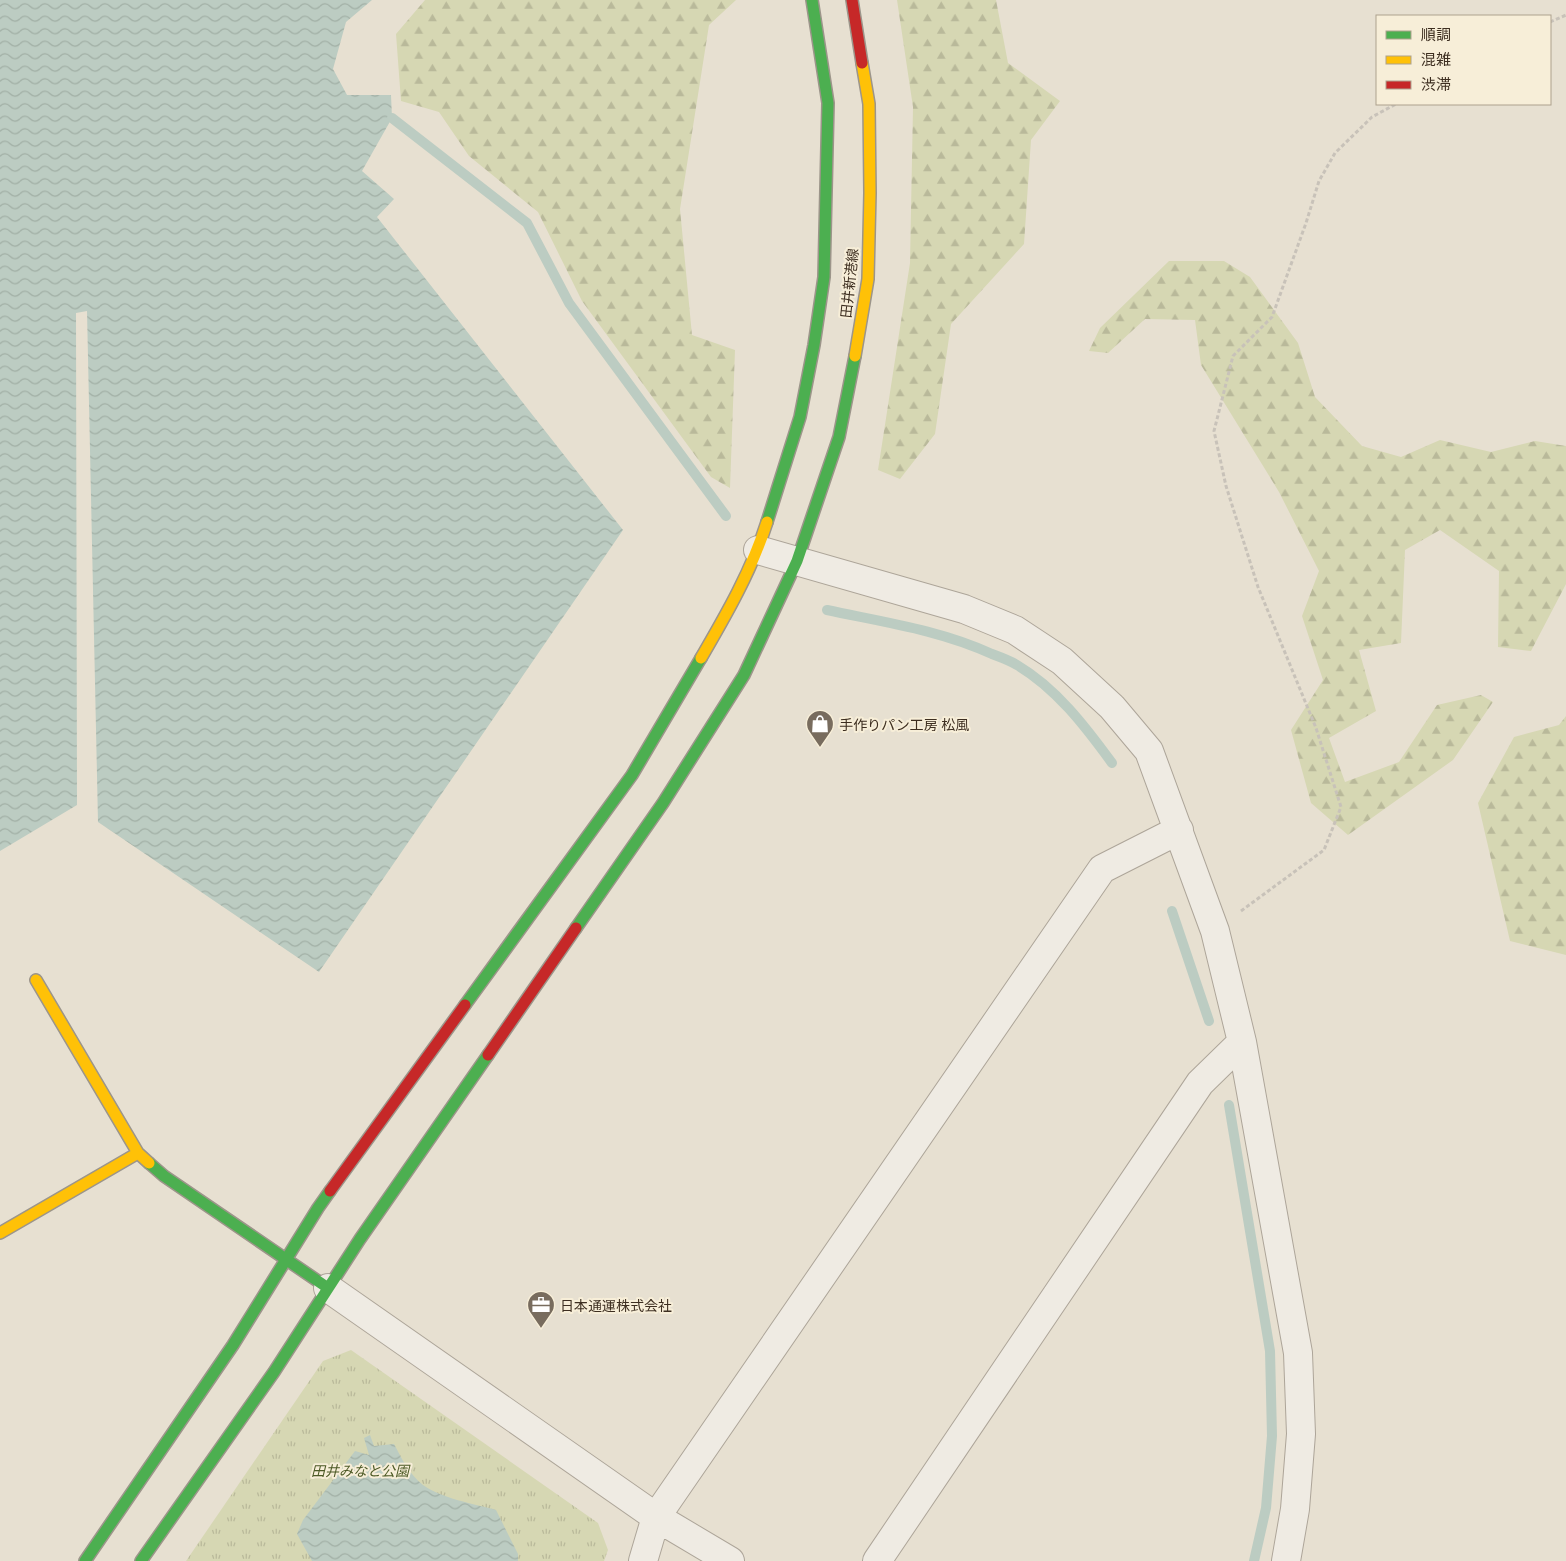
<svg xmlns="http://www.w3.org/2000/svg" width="1566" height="1561" font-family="'Playfair Display','Noto Sans JP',serif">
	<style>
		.grass { fill: url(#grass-tufts) }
		.forest { fill: url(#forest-firs) }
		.water { fill: url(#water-waves) }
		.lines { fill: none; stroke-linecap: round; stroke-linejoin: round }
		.stream { stroke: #bcccc2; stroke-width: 10 }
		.street-casing { stroke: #ada599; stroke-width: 30 }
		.fast-casing { stroke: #9c958a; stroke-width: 14 }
		.slow-casing { stroke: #9c958a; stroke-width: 14 }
		.jam-casing { stroke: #9c958a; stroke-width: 14 }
		.path { stroke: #c8c2b9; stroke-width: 3; stroke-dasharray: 4 2.5; stroke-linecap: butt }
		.street { stroke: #efebe3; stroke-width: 28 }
		.fast { stroke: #4caf50; stroke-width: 11 }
		.slow { stroke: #ffc107; stroke-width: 11 }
		.jam { stroke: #c62828; stroke-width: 11 }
		.labels { text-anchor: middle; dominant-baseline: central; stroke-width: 4; stroke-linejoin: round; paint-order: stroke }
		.street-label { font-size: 14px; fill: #3d2e20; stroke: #f7eed8 }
		.poi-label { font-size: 14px; fill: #3d2e20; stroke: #f7eed8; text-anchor: start }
		.park-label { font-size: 14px; font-style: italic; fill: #4d5a26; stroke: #f7eed8 }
	</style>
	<defs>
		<pattern id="grass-tufts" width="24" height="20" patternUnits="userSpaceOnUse" patternTransform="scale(1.25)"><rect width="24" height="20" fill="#d6d7b3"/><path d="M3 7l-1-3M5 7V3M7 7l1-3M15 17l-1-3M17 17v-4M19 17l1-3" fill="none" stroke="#b9b99a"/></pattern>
		<pattern id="forest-firs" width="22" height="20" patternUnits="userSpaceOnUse" patternTransform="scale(1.25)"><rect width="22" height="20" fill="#d6d7b3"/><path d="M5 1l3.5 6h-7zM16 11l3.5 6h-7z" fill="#b9b99a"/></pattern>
		<pattern id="water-waves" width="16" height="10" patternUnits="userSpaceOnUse" patternTransform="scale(1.25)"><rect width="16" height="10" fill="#bcccc2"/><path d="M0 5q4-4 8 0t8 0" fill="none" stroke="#a2b0a6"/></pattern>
	</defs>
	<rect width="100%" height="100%" fill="#e7e0d1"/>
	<path class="grass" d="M351 1350 598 1523 608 1550 604 1561H186L323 1361Z"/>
	<path class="forest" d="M425 0H736L709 25 680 209 692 335 735 350 730 488 711 477 582 301 538 212 469 156 439 112 401 101 396 34Z
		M897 0H996L1008 63 1060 101 1031 140 1024 244 951 324 935 434 900 479 878 470 910 263 913 107Z
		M1169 261H1224L1250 277 1298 343 1315 397 1362 446 1401 457 1440 440 1491 452 1535 441 1566 446V584L1531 651 1498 647 1499 571 1440 530 1405 550 1401 643 1359 650 1376 711 1329 738 1345 782 1399 762 1437 705 1481 695 1493 702 1453 760 1348 835 1311 803 1291 730 1323 680 1302 616 1319 571 1279 492 1201 365 1195 320 1145 319 1108 353 1089 351 1100 328Z
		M1566 716V955L1510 941 1478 803 1514 737 1559 725Z"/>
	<path class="water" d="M0 0H372L346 22 333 69 347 95H391L392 118 362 171 394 199 377 217 623 530 319 972 98 822 87 311 76 313 77 805 0 851Z
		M370 1435 374 1446 394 1444C402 1459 409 1474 423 1485 440 1498 475 1504 496 1510L518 1554V1561H312L297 1534 303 1520 355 1451 369 1455 364 1438Z"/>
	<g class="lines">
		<path class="stream" d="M392 118 527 223 569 303 726 516
			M827 610C883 622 940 630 992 654 1000 657 1009 660 1017 665 1056 688 1085 726 1112 763
			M1172 911 1209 1021
			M1229 1105 1270 1351 1272 1436 1266 1508 1254 1561"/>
		<defs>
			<path id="street" d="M758 550 964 609 1015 630 1062 661 1112 707 1149 751 1215 931 1242 1042 1298 1353 1301 1434 1295 1509 1286 1561
				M328 1288 656 1517 730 1561
				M643 1561 656 1517 1102 869 1179 830
				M877 1561 1200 1083 1242 1042"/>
			<path id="fast" d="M767 522 800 417 814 345 824 277 828 103 812 0
				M576 928 663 803 744 675 797 561 839 437 855 356
				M465 1005 632 775 701 658
				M149 1163 164 1176 328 1288
				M85 1561 233 1345 318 1208 330 1191
				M141 1561 274 1372 360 1239 488 1055"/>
			<path id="slow" d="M855 356 868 279 870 193 869 104 862 63
				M701 658C726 615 752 570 767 522
				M36 980 138 1153 149 1163
				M0 1233 138 1153"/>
			<path id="jam" d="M852 0 862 63
				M488 1055 576 928
				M330 1191 465 1005"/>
		</defs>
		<use href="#street" class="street-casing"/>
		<use href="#fast" class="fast-casing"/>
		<use href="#slow" class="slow-casing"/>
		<use href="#jam" class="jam-casing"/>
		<path class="path" d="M1550 22 1566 15
			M1241 911 1324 850 1341 807 1316 728 1258 587 1226 486 1214 431 1233 356 1272 317 1306 223 1319 181 1335 153 1372 117 1396 104"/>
		<use href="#street" class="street"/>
		<use href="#fast" class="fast"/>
		<use href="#slow" class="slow"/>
		<use href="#jam" class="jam"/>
	</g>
	<defs>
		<symbol id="shop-pin" viewBox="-11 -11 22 30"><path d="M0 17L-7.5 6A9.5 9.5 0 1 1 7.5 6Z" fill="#786c5e" stroke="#f7eed8"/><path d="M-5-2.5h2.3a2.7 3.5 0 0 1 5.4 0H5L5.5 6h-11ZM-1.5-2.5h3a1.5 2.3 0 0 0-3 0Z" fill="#fff"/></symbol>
		<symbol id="office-pin" viewBox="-11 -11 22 30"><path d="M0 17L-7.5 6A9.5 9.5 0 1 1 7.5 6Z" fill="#786c5e" stroke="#f7eed8"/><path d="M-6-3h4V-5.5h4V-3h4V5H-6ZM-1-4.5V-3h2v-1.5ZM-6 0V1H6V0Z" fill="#fff"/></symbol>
	</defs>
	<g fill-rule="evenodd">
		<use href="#shop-pin" x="804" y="708" width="32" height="43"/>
		<use href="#office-pin" x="525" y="1289" width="32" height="43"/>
	</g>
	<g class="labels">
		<g class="street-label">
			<text transform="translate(849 283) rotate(-84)">田井新港線</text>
		</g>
		<g class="poi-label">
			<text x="839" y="724">手作りパン工房 松風</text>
			<text x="560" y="1305">日本通運株式会社</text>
		</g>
		<g class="park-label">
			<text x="360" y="1470">田井みなと公園</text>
		</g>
	</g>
	<rect x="1376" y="15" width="175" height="90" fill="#f7eed8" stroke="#ada18e"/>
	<rect x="1386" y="31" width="25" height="8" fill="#4caf50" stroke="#ada18e"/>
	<text x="1421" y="40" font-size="15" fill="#3d2e20">順調</text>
	<rect x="1386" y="56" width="25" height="8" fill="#ffc107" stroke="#ada18e"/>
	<text x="1421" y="65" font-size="15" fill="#3d2e20">混雑</text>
	<rect x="1386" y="81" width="25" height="8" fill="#c62828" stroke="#ada18e"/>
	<text x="1421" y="90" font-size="15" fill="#3d2e20">渋滞</text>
</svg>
